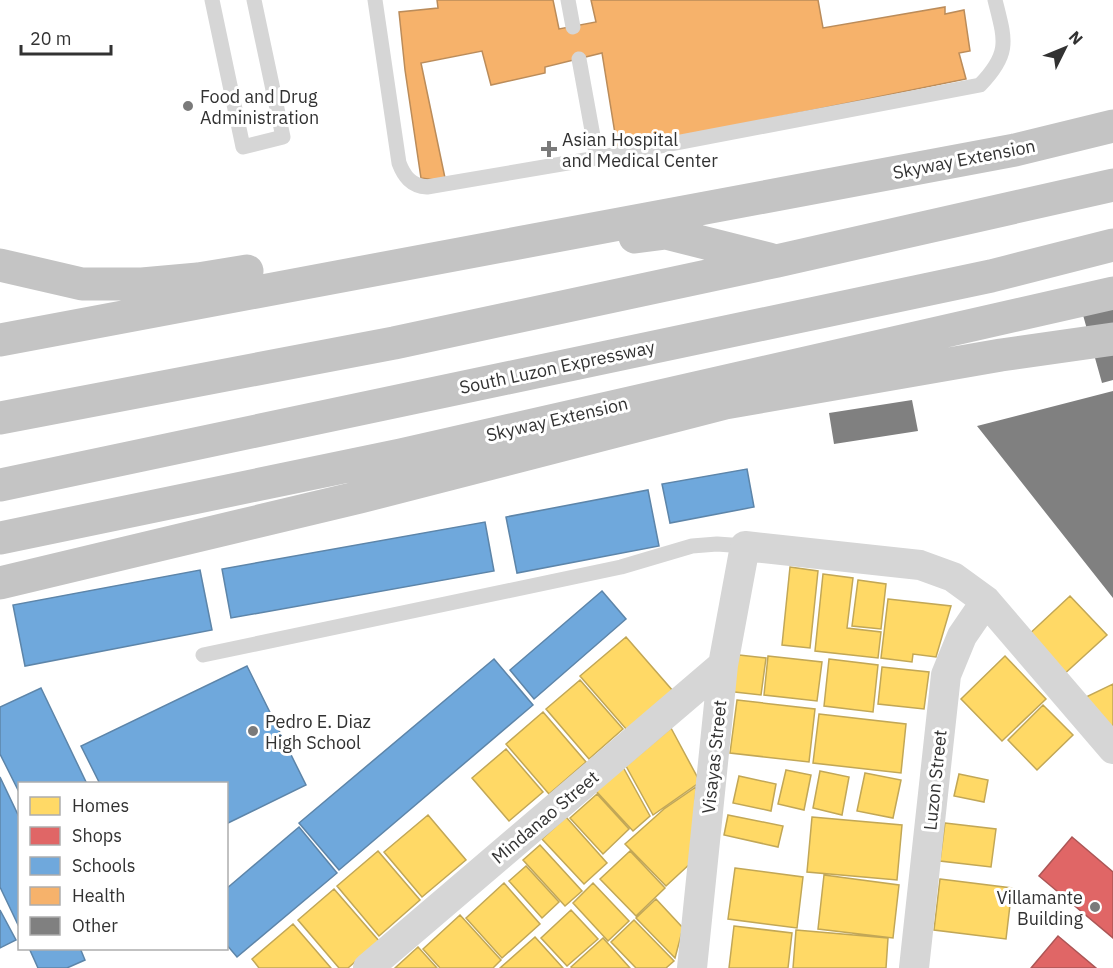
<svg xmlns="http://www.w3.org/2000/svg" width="1113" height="968" font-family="'IBM Plex Sans',sans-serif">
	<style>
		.homes { fill: #ffd966; stroke: #c2a756; stroke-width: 1.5 }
		.shops { fill: #e06666; stroke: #ac5656; stroke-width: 1.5 }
		.schools { fill: #6fa8dc; stroke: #5d85a9; stroke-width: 1.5 }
		.health { fill: #f6b26b; stroke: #bb8c5a; stroke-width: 1.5 }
		.building { fill: #808080 }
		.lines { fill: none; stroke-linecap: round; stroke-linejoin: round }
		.service { stroke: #d6d6d6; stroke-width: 15 }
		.minor { stroke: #d6d6d6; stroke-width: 30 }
		.motorway { stroke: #c4c4c4; stroke-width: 33 }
		.poi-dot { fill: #7a7a7a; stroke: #fff; stroke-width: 2 }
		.labels { text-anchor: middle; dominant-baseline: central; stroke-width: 6; stroke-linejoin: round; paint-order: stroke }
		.poi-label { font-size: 18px; fill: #323232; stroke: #fff; text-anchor: start }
		.street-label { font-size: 18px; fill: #323232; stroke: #fff }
	</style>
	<rect width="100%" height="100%" fill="#fff"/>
	<path class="homes" d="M790 567 818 571 810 648 782 645Z
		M823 574 853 578 847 628 881 632 878 658 815 651Z
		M858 580 886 584 881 629 852 626Z
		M1070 596 1107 635 1061 677 1025 638Z
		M888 599 951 606 936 657 913 654 912 662 881 658Z
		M626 637 673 691 627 730 580 676Z
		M730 654 766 658 761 695 726 691Z
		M768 656 822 662 817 701 764 695Z
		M1005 656 1046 699 1002 741 961 699Z
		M829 659 878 665 873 712 824 706Z
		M882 667 929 672 924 709 878 704Z
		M580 680 623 729 589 759 546 709Z
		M1113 684V725L1110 728 1082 699Z
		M737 700 815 709 809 762 730 753Z
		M1043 705 1073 735 1037 770 1008 740Z
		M543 712 586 762 549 794 506 744Z
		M819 714 906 724 901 773 813 763Z
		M671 728 700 782 653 815 626 766Z
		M506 749 543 792 509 821 472 778Z
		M623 767 650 816 633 831 596 791Z
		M786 770 811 775 804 810 778 804Z
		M820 771 849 777 842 815 813 808Z
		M865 773 901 780 893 818 857 811Z
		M959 774 988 780 984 802 954 796Z
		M739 776 776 784 771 811 733 803Z
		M696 787 692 862 666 886 625 844 664 809Z
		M597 794 629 829 603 854 570 818Z
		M428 815 466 860 422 897 384 852Z
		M728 815 783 826 778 847 724 835Z
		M566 817 607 863 584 884 542 839Z
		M812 817 902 825 897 880 807 872Z
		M945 823 996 829 991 867 940 861Z
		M540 845 582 891 565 906 523 860Z
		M378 851 420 900 379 936 337 886Z
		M630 851 665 888 636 916 600 879Z
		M526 866 559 902 542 918 509 881Z
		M735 868 803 877 797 928 728 919Z
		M824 875 899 885 893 938 818 929Z
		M940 879 1012 888 1006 939 934 930Z
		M504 883 540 924 502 958 466 918Z
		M593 883 629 921 608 941 573 903Z
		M334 889 379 941 348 968H339L298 920Z
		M656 899 683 928 675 958 636 918Z
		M571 910 598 939 567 966 541 938Z
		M460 915 501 960 493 968H440L423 949Z
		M634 920 674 961 666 968H636L611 942Z
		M293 924 331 968H259L252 959Z
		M734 926 792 933 788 968H729Z
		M796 930 888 938 886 968H793Z
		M535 937 563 968H500Z
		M603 938 630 968H572L571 967Z
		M418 947 437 968H395Z"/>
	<path class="shops" d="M1072 837 1113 872V938L1039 876Z
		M1058 936 1096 968H1031Z"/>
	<path class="schools" d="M747 469 754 507 670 523 662 484Z
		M648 490 659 546 517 573 506 517Z
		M485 522 494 571 231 618 222 569Z
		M200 570 212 630 25 666 13 605Z
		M602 591 626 619 534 699 510 670Z
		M494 659 533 705 339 870 299 823Z
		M247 666 306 785 226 824V784H100L81 746Z
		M41 688 87 784H20V794L0 754V707Z
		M0 777 20 819V929L0 887Z
		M299 827 337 873 237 957 226 944V889Z
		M0 910 16 940 0 948Z
		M29 948H80L85 960 67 968H38Z"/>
	<path class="health" d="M437 0H553L559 29 596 22 591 0H818L823 28 945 7V14L964 10 970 51 959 53 966 79 671 139 670 135 617 146 602 53 545 67V73L491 85 482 51 421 63 445 178 435 180 421 178 405 70 399 12 438 8Z"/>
	<path class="building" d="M1113 307V380L1102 383 1083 315Z
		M1113 391V598L977 426Z
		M912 400 918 431 834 444 829 413Z"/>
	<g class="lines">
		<path class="service" d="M212 0 243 147 283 137 254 0
			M375 0 399 163C404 176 411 186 427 187L597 158 980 85C1011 53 1005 40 995 0
			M568 0 573 27
			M579 59 597 158
			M203 655 621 567 692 546 717 544 745 546"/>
		<path class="minor" d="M368 968 723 665
			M692 968 723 665 745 546 920 565 953 577 986 601 1113 749
			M914 968 946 675 962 636 986 601"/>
		<path class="motorway" d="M635 237 666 233 769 259
			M0 265 82 284H142L198 279 247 271
			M0 340 1015 150 1113 126
			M0 418 394 343 777 261 1113 185
			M0 485 991 276 1113 245
			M0 538 401 455 1113 293
			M0 583 360 497 725 403 1001 355 1113 339"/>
	</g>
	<g class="poi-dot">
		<circle cx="188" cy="106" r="6"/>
		<path d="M546 140h6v6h6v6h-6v6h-6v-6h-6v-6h6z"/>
		<circle cx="253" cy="731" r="6"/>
		<circle cx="1095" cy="907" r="6"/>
	</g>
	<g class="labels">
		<g class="poi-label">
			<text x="200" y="96">Food and Drug<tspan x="200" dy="21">Administration</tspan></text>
			<text x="562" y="139">Asian Hospital<tspan x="562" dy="21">and Medical Center</tspan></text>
			<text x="265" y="721">Pedro E. Diaz<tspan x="265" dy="21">High School</tspan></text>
			<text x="1083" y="897" text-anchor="end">Villamante<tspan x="1083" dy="21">Building</tspan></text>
		</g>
		<g class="street-label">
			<text transform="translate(964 159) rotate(-11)">Skyway Extension</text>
			<text transform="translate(557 367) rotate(-12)">South Luzon Expressway</text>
			<text transform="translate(557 419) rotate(-13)">Skyway Extension</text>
			<text transform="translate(714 757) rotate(-84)">Visayas Street</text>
			<text transform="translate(935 780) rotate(-84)">Luzon Street</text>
			<text transform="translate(545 817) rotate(-40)">Mindanao Street</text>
		</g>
	</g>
	<rect x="18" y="782" width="210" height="168" fill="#ffffff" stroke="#adadad" stroke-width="1.5"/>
	<rect x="30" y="797" width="30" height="18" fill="#ffd966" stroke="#adadad" stroke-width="1.5"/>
	<text x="72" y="812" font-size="18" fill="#323232">Homes</text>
	<rect x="30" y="827" width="30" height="18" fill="#e06666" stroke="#adadad" stroke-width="1.5"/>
	<text x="72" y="842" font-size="18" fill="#323232">Shops</text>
	<rect x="30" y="857" width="30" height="18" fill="#6fa8dc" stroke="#adadad" stroke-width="1.5"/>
	<text x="72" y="872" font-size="18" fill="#323232">Schools</text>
	<rect x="30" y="887" width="30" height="18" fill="#f6b26b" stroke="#adadad" stroke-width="1.5"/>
	<text x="72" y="902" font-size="18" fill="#323232">Health</text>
	<rect x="30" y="917" width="30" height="18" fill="#808080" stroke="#adadad" stroke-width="1.5"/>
	<text x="72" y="932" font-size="18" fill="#323232">Other</text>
	<g transform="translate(1065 48) rotate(47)" stroke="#ffffff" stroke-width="4.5" paint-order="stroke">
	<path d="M0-4.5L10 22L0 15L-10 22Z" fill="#323232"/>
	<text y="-9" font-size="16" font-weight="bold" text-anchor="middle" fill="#323232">N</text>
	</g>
	<path d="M21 45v9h90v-9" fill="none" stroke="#323232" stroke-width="3"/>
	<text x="30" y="45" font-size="18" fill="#323232" stroke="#ffffff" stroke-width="4.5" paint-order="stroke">20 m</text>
</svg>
